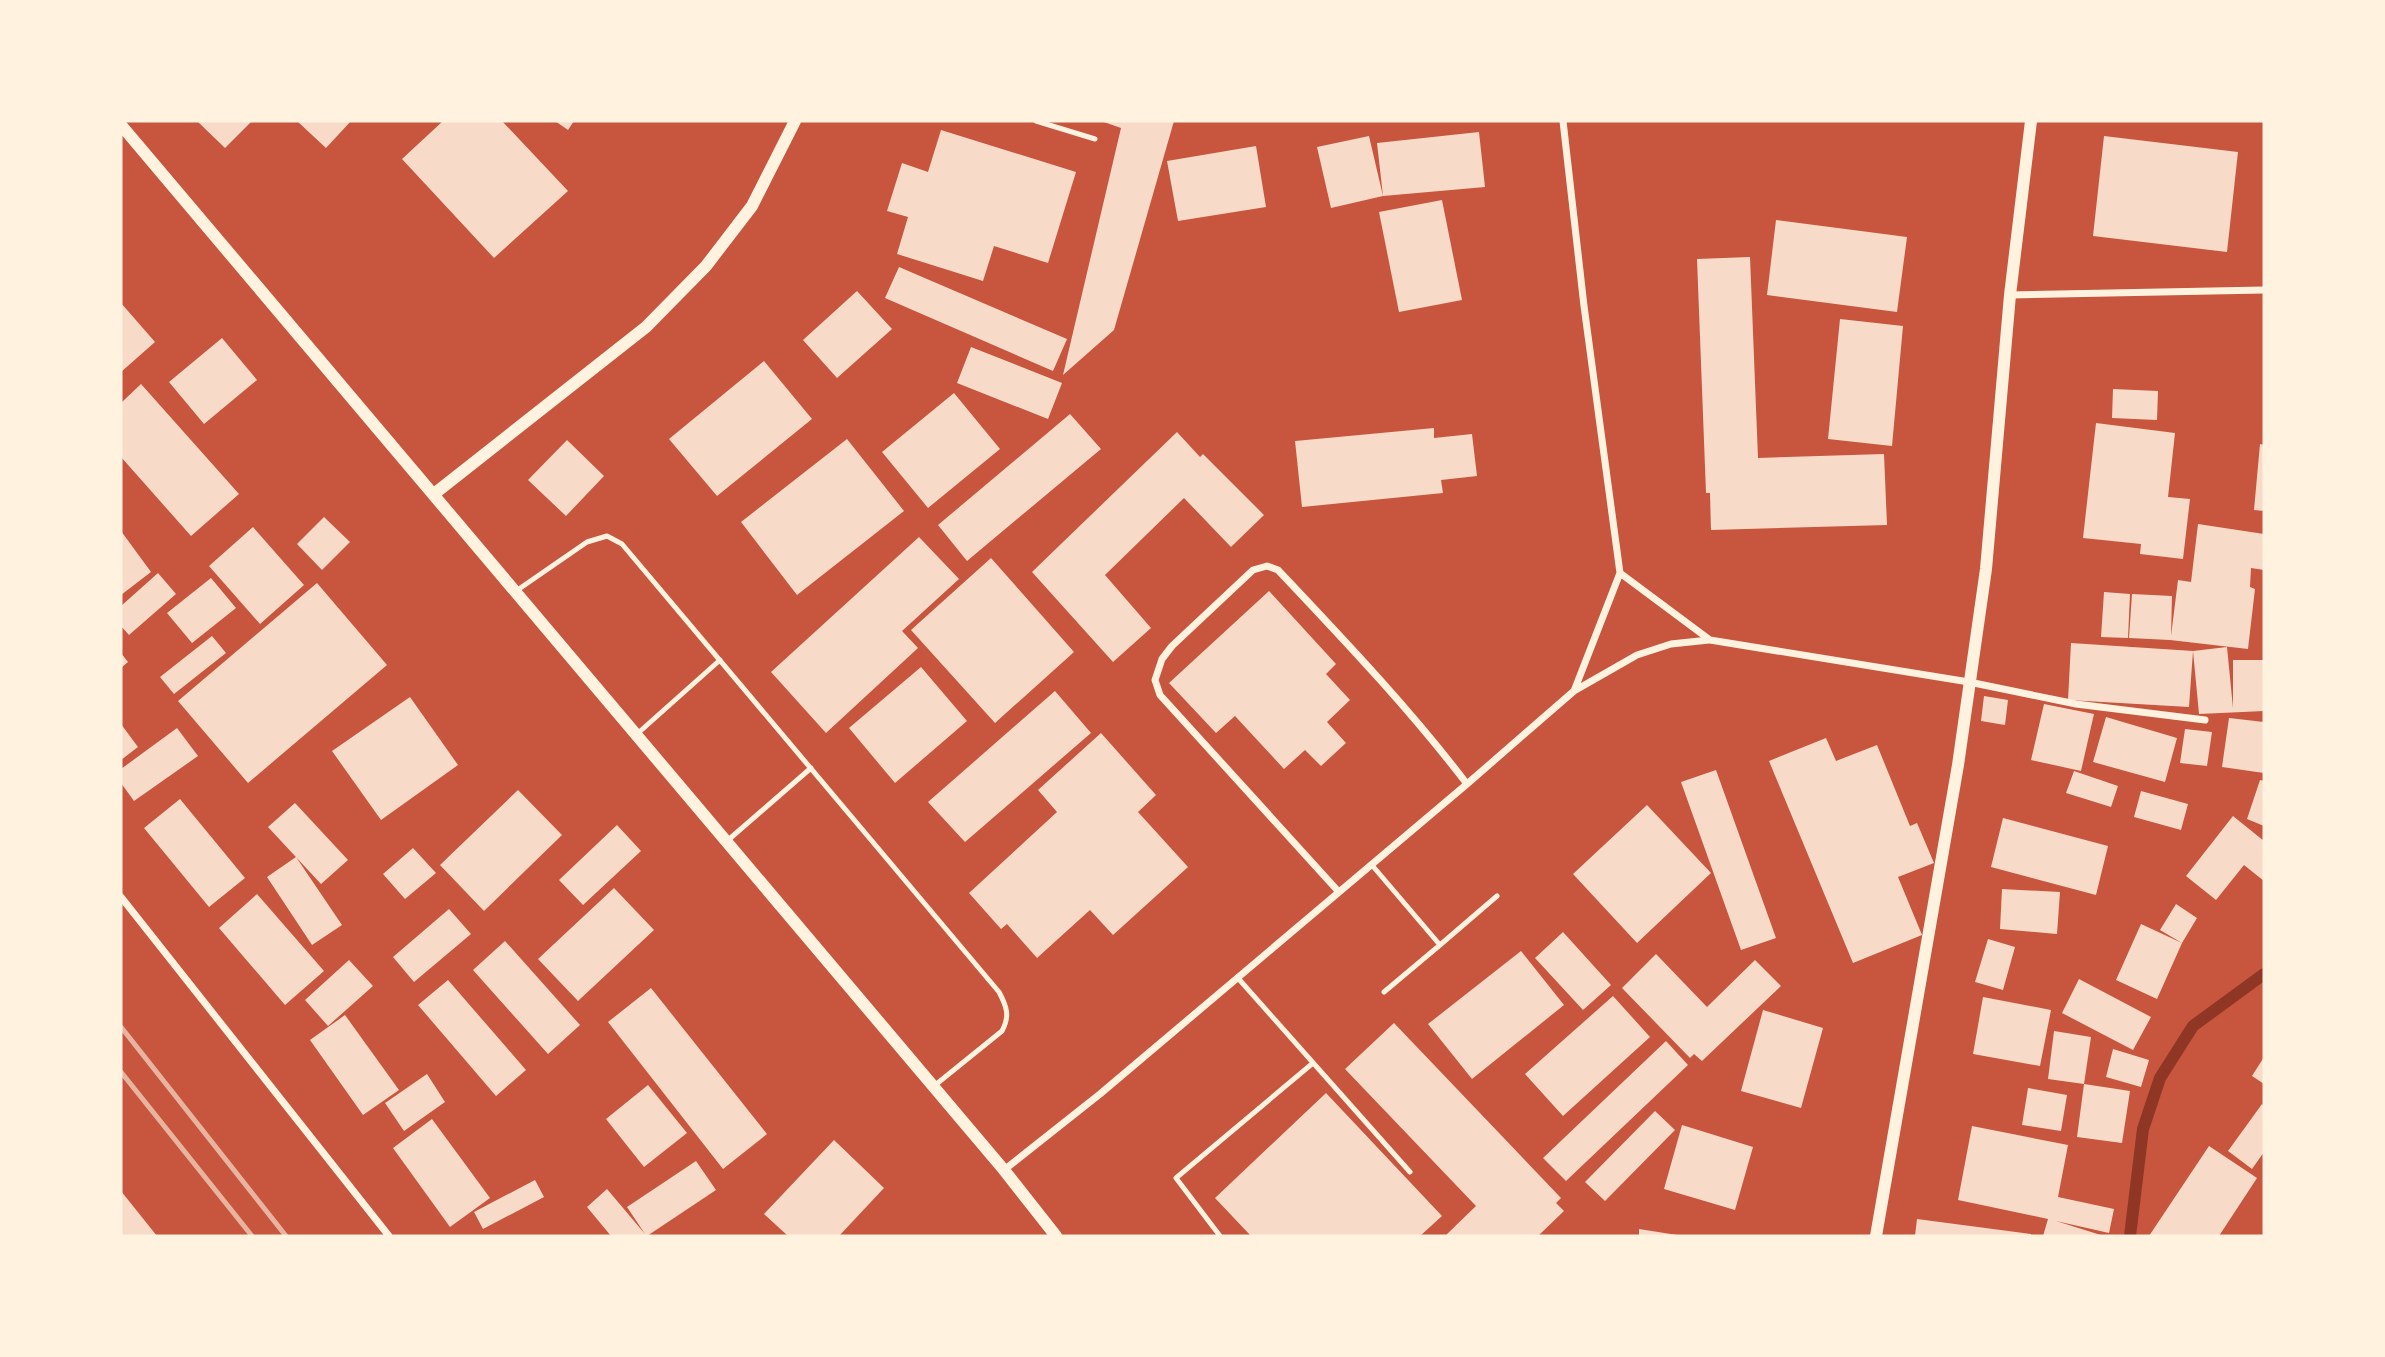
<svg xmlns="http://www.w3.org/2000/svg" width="2385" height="1357" font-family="Literata,serif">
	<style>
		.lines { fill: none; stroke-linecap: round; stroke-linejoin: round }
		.stream { stroke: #8f3625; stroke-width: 12 }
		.building { fill: #f7dbc8 }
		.service { stroke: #fff3e0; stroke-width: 5 }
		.minor { stroke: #fff3e0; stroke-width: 7 }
		.tertiary { stroke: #fff3e0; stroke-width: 12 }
		.rail { stroke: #e9b49f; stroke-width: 5 }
	</style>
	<rect width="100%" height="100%" fill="#c8553d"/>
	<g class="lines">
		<path class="stream" d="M2130 1236 2143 1129 2160 1078 2193 1026 2264 974"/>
	</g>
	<path class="building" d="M197 121H252L225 148Z
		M297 121H351L326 148Z
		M443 121H502L568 191 494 258 402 159Z
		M555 121H574L568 130Z
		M1101 121H1174L1114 330 1063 375 1121 128Z
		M941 130 1076 172 1048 263 994 246 983 281 897 254 908 217 887 211 902 163 928 172Z
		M1479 132 1485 187 1383 196 1377 143Z
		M1369 136 1383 196 1331 208 1317 147Z
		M2104 136 2238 152 2227 252 2093 236Z
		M1256 146 1266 207 1178 221 1167 161Z
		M1442 200 1462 300 1399 312 1379 212Z
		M1776 220 1907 237 1897 312 1767 295Z
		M1750 257 1758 458 1884 454 1887 525 1711 530 1710 493H1706L1697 259Z
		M899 267 1067 339 1053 371 885 298Z
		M857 291 892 329 837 378 803 340Z
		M121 303 155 342 121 372Z
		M1840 319 1903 326 1892 446 1828 439Z
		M222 338 257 380 204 424 169 382Z
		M971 347 1062 383 1048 419 957 383Z
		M764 361 812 419 717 496 669 439Z
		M141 384 239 494 191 536 121 457V403Z
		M2113 389 2158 391 2157 420 2112 418Z
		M954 393 1000 449 928 508 882 452Z
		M1070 414 1101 449 967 561 938 525Z
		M2096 423 2175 433 2168 497 2190 499 2183 559 2140 554 2141 544 2083 538Z
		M1434 428V438L1472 434 1477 476 1441 480 1443 493 1302 507 1295 441Z
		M1177 432 1200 457 1203 454 1264 515 1231 547 1184 498 1105 575 1151 628 1113 662 1032 572Z
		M847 439 904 511 797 595 741 522Z
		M567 440 604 476 566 516 528 480Z
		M2260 444 2264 445V511L2254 510Z
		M324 517 350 542 322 570 297 544Z
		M2198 524 2264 534V570L2251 568 2250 587 2255 589 2248 649 2170 640 2129 638 2132 594 2172 596 2171 636 2178 580 2191 582Z
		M253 527 304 585 260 624 209 566Z
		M121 531 151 572 121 595Z
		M919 537 959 579 902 631 918 648 826 733 771 672Z
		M991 558 1074 652 995 723 911 630Z
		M158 573 176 594 129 635 121 626V606Z
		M211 578 236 608 192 643 167 613Z
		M317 583 387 665 248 783 178 701Z
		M1269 591 1336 664 1326 674 1350 700 1327 722 1346 743 1321 766 1305 750 1284 769 1235 716 1216 733 1169 683Z
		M2104 592 2130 594 2128 638 2101 637Z
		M212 636 226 653 174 694 160 677Z
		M2071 643 2193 651 2189 707 2068 700Z
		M2227 647 2233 708V660H2264V711L2199 714 2193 651Z
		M121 653 128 662 121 668Z
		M921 667 967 721 895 783 849 728Z
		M1055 691 1091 733 965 842 928 802Z
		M1984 696 2008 700 2005 725 1981 721Z
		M410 697 458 765 381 820 332 751Z
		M2044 704 2094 714 2081 771 2031 760Z
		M2106 717 2177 738 2165 782 2093 762Z
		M2229 718 2264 722V773L2222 767Z
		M121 724 138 747 121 760Z
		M177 728 198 756 134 801 121 783V769Z
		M2185 729 2212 732 2207 766 2180 763Z
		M1101 733 1156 795 1138 812 1188 867 1113 935 1090 910 1037 958 1007 924 1001 929 969 893 1057 812 1038 790Z
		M1826 738 1836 761 1877 745 1910 826 1917 823 1934 863 1898 877 1922 935 1853 963 1769 761Z
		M1716 770 1776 938 1741 950 1681 782Z
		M2074 771 2118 786 2111 807 2066 793Z
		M2260 780 2264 781V826L2247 819Z
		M518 790 562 835 484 911 440 865Z
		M2141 791 2188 804 2181 830 2134 817Z
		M180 799 245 878 209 907 144 828Z
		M295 803 348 860 321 884 268 827Z
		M1647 805 1711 873 1637 943 1573 874Z
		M2233 816 2264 841V881L2244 865 2216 900 2186 876Z
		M2003 818 2108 846 2096 895 1991 867Z
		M617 825 641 851 583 905 559 880Z
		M413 848 436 873 405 899 383 874Z
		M296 857 342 925 312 945 267 877Z
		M614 888 654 930 578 1001 538 959Z
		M2002 889 2060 892 2057 934 2000 929Z
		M257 894 324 971 285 1005 219 928Z
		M2176 904 2197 918 2182 943 2160 930Z
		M449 909 471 934 414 982 393 957Z
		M2141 924 2182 943 2157 999 2116 980Z
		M1563 932 1611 985 1583 1010 1535 958Z
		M1988 939 2015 947 2003 990 1975 982Z
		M505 941 580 1025 548 1054 473 970Z
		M1521 951 1564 1005 1472 1079 1428 1024Z
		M1656 954 1707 1007 1755 960 1781 986 1702 1061 1694 1054 1690 1058 1622 988Z
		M349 960 373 986 328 1026 305 1000Z
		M2079 979 2151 1017 2133 1050 2062 1013Z
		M448 980 526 1070 496 1096 418 1005Z
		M651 988 767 1134 723 1169 608 1022Z
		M1613 996 1650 1037 1563 1116 1525 1074Z
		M1983 997 2051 1010 2040 1066 1973 1054Z
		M1763 1010 1823 1028 1801 1108 1741 1091Z
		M345 1015 399 1090 363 1115 310 1040Z
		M1394 1023 1561 1198 1556 1203 1564 1211 1538 1236H1445L1476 1206 1345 1069Z
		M2054 1031 2091 1037 2084 1084 2048 1079Z
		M1666 1041 1688 1065 1566 1181 1543 1158Z
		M2113 1049 2149 1060 2141 1087 2106 1077Z
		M2264 1057V1084L2252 1076Z
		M427 1074 445 1102 404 1131 385 1103Z
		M2084 1084 2130 1091 2122 1143 2077 1137Z
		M648 1085 687 1133 644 1167 606 1119Z
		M2028 1088 2067 1095 2061 1131 2022 1125Z
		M1326 1093 1442 1216 1420 1236H1251L1215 1198Z
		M2262 1104 2264 1106V1152L2252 1169 2228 1151Z
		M1655 1111 1675 1130 1605 1201 1585 1182Z
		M432 1119 490 1198 450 1227 393 1148Z
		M1682 1125 1753 1147 1735 1210 1664 1189Z
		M1972 1126 2068 1145 2058 1197 2114 1209 2109 1233 2056 1221 2104 1236H2043L2048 1219 1958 1200Z
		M834 1140 884 1188 839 1236H788L764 1214Z
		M2209 1146 2257 1178 2219 1236H2149Z
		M696 1161 716 1190 647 1236H611L587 1207 607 1189 645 1234 627 1207Z
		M535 1180 544 1197 483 1229 474 1212Z
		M121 1191 157 1236H121Z
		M1917 1219 2031 1234V1236H1915Z
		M1639 1229 1677 1235V1236H1639Z"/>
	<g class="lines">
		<path class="service" d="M1036 121 1095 139
			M516 591 587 542 607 536 622 544 999 992C1007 1007 1010 1016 1002 1031L934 1086
			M637 734 720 660
			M727 841 811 768
			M1371 864 1440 945 1497 896
			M1237 977 1410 1172
			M1384 992 1440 945
			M1220 1236 1176 1178 1313 1063"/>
		<path class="minor" d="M2010 295 2264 290
			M1620 573 1710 640 1969 682 2076 704 2205 720
			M1574 691 1637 655 1671 644 1709 640
			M1338 891 1160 695 1155 680 1162 659 1172 646 1253 570 1267 566 1278 570C1343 639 1409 708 1467 784
			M121 897 389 1236
			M1004 1170 1100 1094 1467 784 1574 691 1620 573 1584 306 1563 121"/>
		<path class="tertiary" d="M121 125 1004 1170 1056 1236
			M434 494 646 327 706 266 752 206 795 121
			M1876 1236 1958 765 1986 569 2010 295 2031 121"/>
		<path class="rail" d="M121 1027 286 1236
			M121 1072 252 1236"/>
	</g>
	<rect width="2385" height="1357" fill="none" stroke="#fff3e0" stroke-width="245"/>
</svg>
